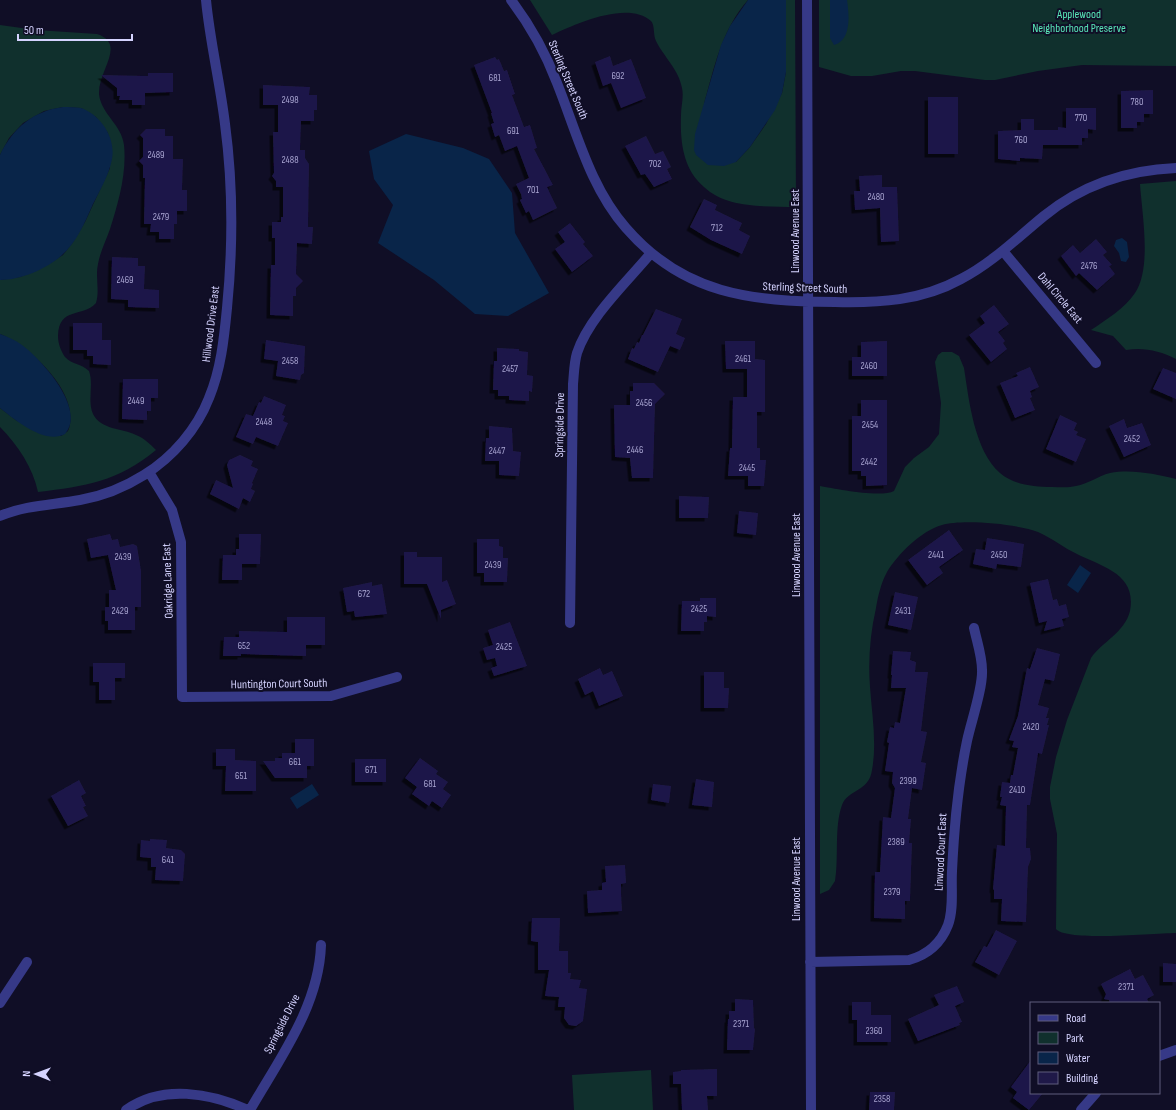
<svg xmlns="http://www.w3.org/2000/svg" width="1176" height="1110" font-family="'Sofia Sans Condensed',sans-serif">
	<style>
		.green { fill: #10302d }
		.water { fill: #092549 }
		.building { fill: #1f1948; filter: url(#shadow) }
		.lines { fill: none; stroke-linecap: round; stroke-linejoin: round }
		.minor { stroke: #363987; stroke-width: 10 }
		.labels { text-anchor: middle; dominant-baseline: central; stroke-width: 4; stroke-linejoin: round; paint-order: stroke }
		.number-label { font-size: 10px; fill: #a8a4d1 }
		.park-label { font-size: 12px; fill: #58e6b8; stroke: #100e26 }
		.street-label { font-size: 12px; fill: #d5d3ff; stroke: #100e26 }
	</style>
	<defs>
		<filter id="shadow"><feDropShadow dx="-3.5" dy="3.5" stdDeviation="0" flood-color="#0009"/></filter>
	</defs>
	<rect width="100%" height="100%" fill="#100e26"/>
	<path class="green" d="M530 0H748C722 29 714 68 704 104L736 162 750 147 766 124 782 93 786 72V0H795L796 207C767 206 727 209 704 187 683 169 680 142 681 115 681 106 684 97 682 88 679 70 664 57 656 41 653 35 655 25 651 21 628 0 575 24 552 35Z
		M819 0H1176V66L1082 65 1038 71 995 80H985L915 71H901L872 76H851L819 67Z
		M0 25 36 30 97 34C127 44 98 70 99 94 101 114 122 125 124 145 127 173 118 204 110 229 106 241 100 252 98 264 95 277 100 290 96 303 83 318 59 306 58 336 58 344 61 351 65 357 71 364 82 364 89 371 94 385 87 400 93 414 101 430 122 428 136 435 144 438 150 444 156 450 117 482 86 486 38 492 33 468 18 445 0 427V408L17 421 61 436 68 431C83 395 30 346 0 334V280L20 277 43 267 63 255 73 242 85 222 110 168 108 133 96 117 81 108 63 107 44 111 23 123 9 138 0 155Z
		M1176 181V359C1160 351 1144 347 1126 350L1113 336 1091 330C1106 320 1125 308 1135 293 1152 268 1142 214 1140 184Z
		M942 352H952L959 356 964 368C969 400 974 450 1000 473 1014 485 1034 487 1052 487 1060 487 1068 488 1076 486 1088 484 1098 476 1110 473 1132 469 1155 474 1176 479V933C1155 933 1067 942 1056 929L1057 834 1050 799V787L1056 757 1067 720 1091 658C1102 642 1125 632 1130 611 1137 574 1103 567 1077 554 1064 548 1052 538 1038 532 1017 524 963 519 942 525 921 531 898 554 887 572 881 583 878 596 876 608 870 634 868 661 870 687 872 715 877 743 872 770 869 792 848 789 842 805 834 827 839 858 835 881L829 890 820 894V486C836 489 881 498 894 491L905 467 914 458 929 447 939 434 941 403 935 362 938 355Z
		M651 1070 653 1110H574L572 1075Z"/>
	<path class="water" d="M748 0H786V72L782 93 775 110 750 147 736 162 724 166 708 165 696 155 694 150 695 134 721 45 730 26Z
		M830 0H847C849 14 852 40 834 45L830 38Z
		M63 107C69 107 76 107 81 108 101 115 116 138 112 159 109 175 100 190 93 204 85 222 77 242 61 256 46 269 21 280 0 280V155C13 128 33 111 63 107Z
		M406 134 463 148 489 159 512 193 515 233 549 293 508 316 475 314 434 280 378 243 393 205 374 179 369 151Z
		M1122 238 1127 242 1129 257 1126 262 1121 261 1119 253 1114 246 1116 240Z
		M0 334C8 337 15 340 22 345 41 359 87 409 65 434 45 445 15 420 0 408Z
		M1080 565 1091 573 1078 593 1067 585Z
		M312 784 319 795 297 809 290 798Z"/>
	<path class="building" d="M610 56 613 66 631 59 646 98 621 108 611 83 603 86 595 62Z
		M495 57 497 60 499 59 504 71 507 70 515 94 512 95 524 127 530 125 537 148 534 149 553 185 547 187 557 208 533 220 529 211 526 213 520 200 522 199 521 194 516 184 529 178 517 146 505 151 499 135 495 137 491 124 494 123 491 113H492L474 65Z
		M148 73H173V92L145 93V105H132V100H119L120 96H117V88L101 75 148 76Z
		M263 85 310 87 309 95H317V110H314V121H301L300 150H305V158L309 164 308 227H313L312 244 297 243 296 274 303 281 296 288V296H293V316L270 315 271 265H275V238H272V222H281V217H283V187H276V181L272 176 274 173 273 132H278V105H263Z
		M1153 90V114H1144V122H1137V128H1121V91Z
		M928 97H958V154H928Z
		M1066 108H1096V130L1088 129V138H1082V145H1043L1042 159 1020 158V161L998 159V131L1021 130V119H1034V130H1058V127L1066 128Z
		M146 129H165V136H173V159H183L182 190H187V211H177V224H174V239H159V232H150L151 224H144L145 178H143V165L139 161 143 157V138L140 135Z
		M646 136 655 154 663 151 671 167 667 169 672 179 654 187 645 174 641 175 625 146Z
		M882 175V187H897L899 241 881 242 880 208 855 210 854 191H860L859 176Z
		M704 199 717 205 715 210 742 223 739 230 750 236 742 254 711 240 690 227Z
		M570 223 585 242 583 244 593 256 572 272 555 249 565 242 558 232Z
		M1096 239 1107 252 1103 255 1112 265 1109 266 1115 274 1097 290 1079 273 1076 276 1061 256 1073 245 1080 253Z
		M112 257 138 258V266H145L144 289 159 290V308L128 307V300L111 299Z
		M994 305 1009 324 998 332 1005 341 1003 343 1007 349 991 362 969 335 985 323 980 316Z
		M656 309 682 319 676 334 685 338 680 350 670 346 658 372 628 359 632 348 634 349 637 342 639 343 642 335H643Z
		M73 323H102V340H111V365L93 364V356H87V350H73Z
		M266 340 305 346 304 373 301 375 300 380 276 376 278 361 264 359Z
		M725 341H755V359L765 360V412H757V448H760V460H766L764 486H748V476H728L730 448H732L733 397H747V369H726Z
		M887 341V376H852V357H861V342Z
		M497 348 519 349V351L528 352 527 375 533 376 532 392 529 391V401L509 400V396H498V390H493L494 361H497Z
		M1030 367 1039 387 1030 391 1032 397 1030 398 1035 410 1015 418 1000 383 1018 376 1016 373Z
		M1163 368 1176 373V399L1153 389Z
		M123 379H158V398H151V411H147V420L122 419Z
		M633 383H654L665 394 655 404 653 478H632L630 458 615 457 614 405H630V391H633Z
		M264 396 286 405 282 415 285 416 283 421 288 423 278 446 256 437 253 444 236 437 246 414 253 416 259 402 261 403Z
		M861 400H887V485L866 486V476H861V471H852V416H861Z
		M1060 415 1077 423 1074 430 1078 432 1076 435 1086 439 1076 462 1046 449Z
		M1124 419 1127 428 1142 423 1151 445 1124 457 1109 426Z
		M489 426 512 428 513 451 521 452 519 476 499 475V461H485L486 438H489Z
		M240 455 253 461 251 466 258 469 252 483 253 484 251 489 255 491 250 502 243 498 239 509 210 494 216 480 233 488 227 465 229 460Z
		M679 496 709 497 708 518H679Z
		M739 511 758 513 756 535 737 533Z
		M949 530 963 550 939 567 943 573 927 585 908 560Z
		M110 534 112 540 118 539 120 547 133 544 137 546 141 571V607H135V630H108V621H105V607H109V590H116L108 555 91 558 87 539Z
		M239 534H261L260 564H242V580H222L223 555H236V549H239Z
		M987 538 1024 544 1021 567 997 564 996 569 973 564 976 549 985 550Z
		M477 539H499V546L503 547V558H508L507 582H484V573H477Z
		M404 552H417V557H442V582L447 580 456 604 441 610V619L427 584H404Z
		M1048 579 1053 600 1057 599 1059 606 1066 604 1069 617 1062 619 1064 626 1044 631 1047 621 1039 623 1030 583Z
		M372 582V586L382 584 387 614 355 617 354 611 347 612 343 588Z
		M895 592 918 597 911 630 888 625Z
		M700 598H716V617L707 616V622H704V631H681L682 601H700Z
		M287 617H325V645H306V656L241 654V656H223L224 637H239V631L287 632Z
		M510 622 527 666 494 676 491 668 497 666 495 658 487 660 483 648 493 645 488 630Z
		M1037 648 1060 654 1054 681 1045 679 1038 705 1049 708 1046 718H1049L1047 725H1049L1042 754 1038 753 1030 805H1027L1026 848H1030L1031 859 1028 867 1026 922 1001 921 1002 899H994V890L993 889 997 845 1005 846 1006 806 1000 805 1002 797H1000L1002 782 1010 783 1011 775H1013L1018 748 1012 747 1014 741 1009 740 1018 716 1027 668 1030 669Z
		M893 651 911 652 910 660 916 662 915 672H928L921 731 927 732 921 762 926 763 922 790 912 788 908 819H911L909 843H912L910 901H905V919L874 918 875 872H880L883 817 891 818 895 788 892 783 893 772 885 771 889 743 887 742 890 727 894 728 895 722 900 723 906 688H891L892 675H891Z
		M93 663H125V678H115V700H99V682H93Z
		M600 668 603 675 612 671 623 696 599 706 593 691 585 695 578 679Z
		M704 672H724V688H729L728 708H704Z
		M295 739H314V766H307V778H275L263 761H275V758H282V753H295Z
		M216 749H235V760L256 761V791H225L226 766H216Z
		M420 758 438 771 436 774 448 782 443 789 451 795 442 808 432 801 429 806 412 794 417 787 405 778Z
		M355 759H386V782H355Z
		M696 779 714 782 712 807 692 805Z
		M79 780 86 793 81 796 86 806 83 807 88 816 68 826 51 796Z
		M653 784 671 786 669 803 651 800Z
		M150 839 167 840 166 848 181 850 185 854 183 881 155 880 156 867H151V858L140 857 141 840 150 841Z
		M625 865 626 883 621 884V892L622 911 588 913 587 891 602 890V883L606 882 605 866Z
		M532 918H560L559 951H568V973H571L570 979 581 980 579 988 587 989 583 1021 576 1026 569 1025 564 1018 565 1007H558L559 997 545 996 549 970H538V942L531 941Z
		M996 930 1017 941 999 975 975 962 984 946 987 947Z
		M1163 963 1176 964V982H1163Z
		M1130 969 1135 979 1143 975 1154 995 1147 999 1149 1003H1110L1109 1000 1104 999 1106 994 1101 984Z
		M957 986 964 1002 955 1006 962 1022 959 1023 960 1025 918 1041 908 1019 939 1005 934 995Z
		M735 999 753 1000 754 1028 755 1029 753 1050H727L728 1019H729V1011H735Z
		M852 1002H871V1015H891V1042H857V1020H852Z
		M1031 1060V1093H1043L1029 1110 1013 1098 1017 1092 1011 1087Z
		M717 1069V1096H707L708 1110H682L681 1084H673V1072L681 1071V1070Z
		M870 1092H895L894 1110H869Z"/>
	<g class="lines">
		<path class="minor" d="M511 0C530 25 546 54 557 83 577 133 590 187 626 228 684 295 751 301 835 302 879 303 921 301 961 279 992 263 1017 238 1044 216 1082 185 1127 170 1176 168
			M807 0 811 1110
			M1003 251 1096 363
			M149 472 172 510 181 542 182 697 331 696 397 677
			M0 516C26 505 53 505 80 500 103 496 125 487 144 475 173 457 197 429 209 398 221 369 224 339 227 308 233 247 233 184 225 124 220 82 210 42 206 0
			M570 623 573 384C574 374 574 363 577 353 589 317 627 282 651 253
			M810 962 909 960C927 955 941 943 948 925 954 909 951 889 952 871 954 828 958 784 967 741 971 722 983 688 982 670 982 656 977 642 974 628
			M0 1003 27 962
			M1159 1056 1176 1050
			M126 1110C162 1084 211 1093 248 1110
			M250 1110C280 1058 319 1006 321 945
			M1081 1110 1096 1093"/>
	</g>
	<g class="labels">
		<g class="number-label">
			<text x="618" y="76">692</text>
			<text x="495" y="78">681</text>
			<text x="290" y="100">2498</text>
			<text x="1137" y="102">780</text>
			<text x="1081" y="118">770</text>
			<text x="513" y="131">691</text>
			<text x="1021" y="140">760</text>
			<text x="156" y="155">2489</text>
			<text x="290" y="160">2488</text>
			<text x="655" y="164">702</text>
			<text x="533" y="190">701</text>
			<text x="876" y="197">2480</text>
			<text x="161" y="217">2479</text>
			<text x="717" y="228">712</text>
			<text x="1089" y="266">2476</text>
			<text x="125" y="280">2469</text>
			<text x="743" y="359">2461</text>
			<text x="290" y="361">2458</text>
			<text x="869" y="366">2460</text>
			<text x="510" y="369">2457</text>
			<text x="136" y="401">2449</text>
			<text x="644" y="403">2456</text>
			<text x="264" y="422">2448</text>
			<text x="870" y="425">2454</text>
			<text x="1132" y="439">2452</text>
			<text x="635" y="450">2446</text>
			<text x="497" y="451">2447</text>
			<text x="869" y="462">2442</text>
			<text x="747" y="468">2445</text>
			<text x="936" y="555">2441</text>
			<text x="999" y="555">2450</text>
			<text x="123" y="557">2439</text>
			<text x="493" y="565">2439</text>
			<text x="364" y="594">672</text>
			<text x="699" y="609">2425</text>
			<text x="120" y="611">2429</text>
			<text x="903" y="611">2431</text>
			<text x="244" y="646">652</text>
			<text x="504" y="647">2425</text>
			<text x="1031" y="727">2420</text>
			<text x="295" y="762">661</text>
			<text x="371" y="770">671</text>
			<text x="241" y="776">651</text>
			<text x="908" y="781">2399</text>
			<text x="430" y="784">681</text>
			<text x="1017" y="790">2410</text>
			<text x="896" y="842">2389</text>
			<text x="168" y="860">641</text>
			<text x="892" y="892">2379</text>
			<text x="1126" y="987">2371</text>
			<text x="741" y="1024">2371</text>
			<text x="874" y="1031">2360</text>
			<text x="882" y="1099">2358</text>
		</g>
		<g class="park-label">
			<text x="1079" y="14">Applewood<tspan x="1079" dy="14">Neighborhood Preserve</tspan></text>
		</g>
		<g class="street-label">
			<text transform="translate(568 80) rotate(67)">Sterling Street South</text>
			<text transform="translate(795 231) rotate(-90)">Linwood Avenue East</text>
			<text transform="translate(805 288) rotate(2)">Sterling Street South</text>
			<text transform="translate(1060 298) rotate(50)">Dahl Circle East</text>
			<text transform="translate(211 324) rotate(-83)">Hillwood Drive East</text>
			<text transform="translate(560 425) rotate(-89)">Springside Drive</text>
			<text transform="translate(796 555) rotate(-90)">Linwood Avenue East</text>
			<text transform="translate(168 581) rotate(-92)">Oakridge Lane East</text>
			<text transform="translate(279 684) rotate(-1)">Huntington Court South</text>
			<text transform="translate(941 852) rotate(-87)">Linwood Court East</text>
			<text transform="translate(796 879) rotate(-90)">Linwood Avenue East</text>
			<text transform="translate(282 1024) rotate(-63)">Springside Drive</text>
		</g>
	</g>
	<rect x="1030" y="1002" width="130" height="92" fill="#100e26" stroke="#5f5d7d"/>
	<rect x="1038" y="1015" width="20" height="6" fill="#363987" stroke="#5f5d7d"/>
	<text x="1066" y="1022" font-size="12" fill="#d5d3ff">Road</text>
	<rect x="1038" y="1032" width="20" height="12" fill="#10302d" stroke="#5f5d7d"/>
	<text x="1066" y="1042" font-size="12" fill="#d5d3ff">Park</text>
	<rect x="1038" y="1052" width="20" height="12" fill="#092549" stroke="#5f5d7d"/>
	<text x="1066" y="1062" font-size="12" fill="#d5d3ff">Water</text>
	<rect x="1038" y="1072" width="20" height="12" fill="#1f1948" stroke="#5f5d7d"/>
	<text x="1066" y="1082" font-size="12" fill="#d5d3ff">Building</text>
	<g transform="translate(36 1074) rotate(271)" stroke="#100e26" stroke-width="3" paint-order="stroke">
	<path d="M0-3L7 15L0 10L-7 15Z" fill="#d5d3ff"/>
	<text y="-6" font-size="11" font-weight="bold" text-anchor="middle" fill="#d5d3ff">N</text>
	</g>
	<path d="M18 34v6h114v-6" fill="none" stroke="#d5d3ff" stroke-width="2"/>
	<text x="24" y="34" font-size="12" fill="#d5d3ff" stroke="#100e26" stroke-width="3" paint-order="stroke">50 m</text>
</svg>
